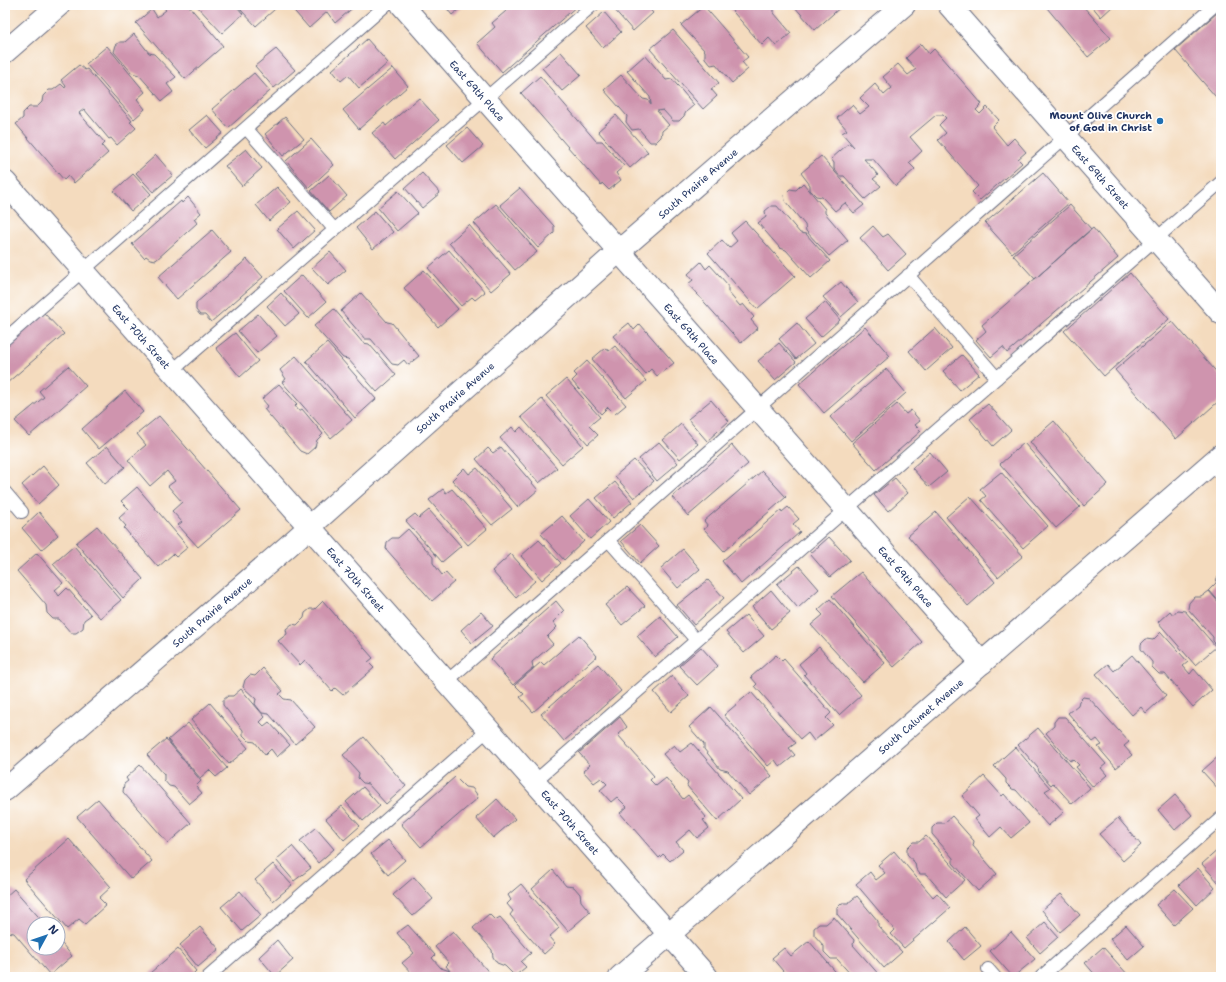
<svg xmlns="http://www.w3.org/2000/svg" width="1226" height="982" font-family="'Shantell Sans',sans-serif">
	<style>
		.building { fill: #cf94ae }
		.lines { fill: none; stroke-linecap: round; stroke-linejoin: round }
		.service-casing { stroke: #676b80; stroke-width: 14 }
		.minor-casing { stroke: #676b80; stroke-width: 24 }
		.tertiary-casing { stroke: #676b80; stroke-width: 24 }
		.service { stroke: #fff; stroke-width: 12 }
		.minor { stroke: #fff; stroke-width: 22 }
		.tertiary { stroke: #fff; stroke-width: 22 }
		.poi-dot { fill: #1f6fb2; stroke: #fff; stroke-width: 1.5 }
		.labels { text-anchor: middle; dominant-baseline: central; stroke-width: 3.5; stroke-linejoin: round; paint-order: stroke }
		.street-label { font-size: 10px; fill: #1b2f5e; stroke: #fff }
		.poi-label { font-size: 10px; font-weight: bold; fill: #1b2f5e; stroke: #fff; text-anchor: end }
	</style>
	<rect width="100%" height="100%" fill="#fff"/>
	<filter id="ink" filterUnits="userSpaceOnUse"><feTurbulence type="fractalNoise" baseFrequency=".025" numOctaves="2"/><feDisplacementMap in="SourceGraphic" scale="8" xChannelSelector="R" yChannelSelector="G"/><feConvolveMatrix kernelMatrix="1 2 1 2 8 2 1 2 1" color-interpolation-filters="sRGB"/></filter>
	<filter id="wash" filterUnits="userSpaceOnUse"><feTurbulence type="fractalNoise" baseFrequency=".012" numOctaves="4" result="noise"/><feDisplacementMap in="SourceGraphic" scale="16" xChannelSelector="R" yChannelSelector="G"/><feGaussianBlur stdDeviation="0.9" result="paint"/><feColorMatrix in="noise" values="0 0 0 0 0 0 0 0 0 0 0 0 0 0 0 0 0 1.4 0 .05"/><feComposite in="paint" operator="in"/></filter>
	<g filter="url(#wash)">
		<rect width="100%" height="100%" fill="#f4dbbe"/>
		<g id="blocks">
			<path class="building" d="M161 5H188L223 46 185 79 136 23 152 9 157 17 166 10Z
				M196 5H237L239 7 238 8 243 14 222 33Z
				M241 5H271L275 9 256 26 241 10Z
				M289 5H356L335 23 327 12 309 28Z
				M444 5H464L452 15Z
				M513 5H578L502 72 477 43 495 27 492 23Z
				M617 5H646L653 13 633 31 613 8Z
				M727 5H771L774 8V13L791 33 776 46 769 38 762 45Z
				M793 5H843L815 30Z
				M1050 5H1082L1111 38 1088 57 1047 8Z
				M1091 5H1114L1101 17Z
				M704 6 748 57 742 62 748 69 732 83 716 64 711 65 705 58V51L681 25Z
				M604 12 621 32 603 48 586 28Z
				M1218 12H1221V92L1216 97 1175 50Z
				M673 30 719 83 711 89 717 96 703 109 650 49Z
				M134 34 149 53 154 54 176 77 167 84 173 92 162 101 139 75 132 73 114 52 116 45 120 42H125Z
				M367 39 388 63 359 88 348 75 341 81 332 70Z
				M921 44 929 54 934 49 982 104 976 110 980 114 987 107 999 120 992 127 1007 145 1014 138 1026 152 1018 159 1022 163 980 200 972 192 978 186 938 140 946 133 939 125 946 118 943 115H936L910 137 922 151 909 163 915 169 896 186 873 159H864L878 175 873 179 881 186 865 199 844 176H840L834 169V163L831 159 849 143 854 147 842 133 847 130 837 118 852 105 860 114 869 107 860 98 875 84 884 95 892 88 883 77 898 64 908 75 916 69 906 58Z
				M107 46 145 92 137 99 145 109 134 119 86 64Z
				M276 49 295 70 274 88 255 66Z
				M561 52 581 75 562 91 542 68Z
				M645 55 666 80 672 79 694 105 686 112 684 116 679 121H673L663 110 657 111 669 125 662 131 661 137 656 142H650L639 129 632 130 626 122 627 116 604 90 621 75 643 99 648 100 651 104 650 97 627 71Z
				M79 65 85 70 87 69 132 121 130 122 136 128 117 145 111 138 109 139 84 109 79 113 105 143 102 146 108 153 74 183 68 176 64 180 16 124 23 118V113L29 107H37L42 102 43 96 49 90H53L61 84 65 88 66 86 61 80Z
				M393 68 408 86 359 129 343 110Z
				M254 73 270 91 228 128 212 109Z
				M540 76 596 141H602L624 166 616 173 621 180 609 190 602 183 601 185 521 93Z
				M419 98 439 120 395 159 372 133 384 123 386 126Z
				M207 115 223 133 205 148 189 130Z
				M616 115 648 152 630 168 598 131Z
				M285 117 304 139 283 156 265 134Z
				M467 128 483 146 463 163 447 145Z
				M311 139 334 165 309 188 286 161Z
				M246 149 262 168 242 186 225 166Z
				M156 155 173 175 153 192 136 173Z
				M821 156 864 205 854 213 845 203 835 211 822 197 816 196 810 190V185L801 173Z
				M422 173 440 193 422 208 405 188Z
				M1043 173 1069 203 1012 253 985 223Z
				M133 174 151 194 131 211 114 191Z
				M329 175 347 196 329 212 311 191Z
				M803 183 825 209V213L848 240 829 256 806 231 805 225 785 201 784 195 790 189 796 190Z
				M277 187 291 202 269 221 256 205Z
				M520 188 554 226V233L538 248 500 205Z
				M398 191 418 213 397 231 378 208Z
				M188 197 201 213 194 219 197 223 156 260 150 259 146 256 144 258 132 244 181 201 182 203Z
				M496 204 537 252 515 270 474 223Z
				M1070 205 1091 229 1035 279 1013 255Z
				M771 206H777L800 233 806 234 830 261 811 278 786 250 780 248 758 223 766 217 765 211Z
				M298 211 315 230 294 249 277 229Z
				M375 211 393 232 373 249 356 228Z
				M745 221 795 276 757 309 708 253 722 240 729 248 737 241 731 233Z
				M469 225 511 274 491 291 449 243Z
				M873 226 883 237 888 234 906 254 888 270 860 238Z
				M1093 228 1118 258 1007 353 1003 347 991 357 976 340 986 331 982 325Z
				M212 230 231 252 177 299 158 277Z
				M449 250 485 292 475 300 472 297 461 306 428 268Z
				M330 252 346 270 328 285 312 268Z
				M247 259 263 277 211 322 205 315H200L196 310V303Z
				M701 262 706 269 710 265 728 285V292L740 306 743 304 754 317 751 320 758 328 741 343 688 284 693 280 688 274Z
				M424 270 458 309 438 327 404 288Z
				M1130 273 1169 319 1104 376 1064 331Z
				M302 275 326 302 308 318 284 291Z
				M841 282 858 302 841 317 823 297Z
				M281 293 299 314 285 326 267 306Z
				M361 293 387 322 392 323 419 356 408 365 404 360 398 365 392 364 371 339H365L341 311Z
				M825 302 840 320 821 337 805 319Z
				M334 309 363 343 369 344 396 375 377 392 348 359 343 358 314 326Z
				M43 312 64 334 7 383 5 381V345Z
				M258 314 277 336 257 353 238 331Z
				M1172 321 1221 377V399L1176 439 1115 370Z
				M629 323 634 330 640 324 674 363 657 376 651 369 646 374 613 336Z
				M797 323 814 344 796 359 779 339Z
				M865 327 890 356 824 413 799 384Z
				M935 328 952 348 926 371 909 351Z
				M235 333 258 361 240 377 216 348Z
				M327 343 376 399 355 418 306 361Z
				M779 343 796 362 775 380 758 361Z
				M615 346 646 381 626 398 592 359 605 348 609 351Z
				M962 355 979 374 960 390 943 371Z
				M296 356 352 420 331 438 282 382 286 379 280 370Z
				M587 361 626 405 615 414 608 407 601 414 572 381 577 376 574 373Z
				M68 366 86 386 29 436 15 421 44 397 39 391Z
				M886 369 906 393 851 441 830 417Z
				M566 379 600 417 589 426 598 435 588 444 546 396Z
				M279 384 297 404 295 406 299 411 302 409 323 434 317 440 315 447 307 454 300 451 264 409 268 406 262 399Z
				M125 391 143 412 99 449 82 429Z
				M542 399 583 446 562 464 521 417Z
				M711 400 729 421 707 441 688 419Z
				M897 404 906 414 911 410 920 421 915 425 921 431 876 470 852 443Z
				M988 404 1011 430 993 446 970 419Z
				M159 416 241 510 198 547 178 525 182 522 172 511 182 502 168 486 175 481 167 471 150 486 128 460 146 445 137 434Z
				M1054 421 1108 484 1084 506 1030 442Z
				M681 424 698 444 680 459 663 440Z
				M512 427 516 432 521 427 557 468 539 483 500 438Z
				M659 442 678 463 657 481 639 459Z
				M1024 443 1080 507 1056 528 1000 464Z
				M732 445 748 464 688 516 672 497Z
				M107 446 125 467 105 484 87 463Z
				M501 447 538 490 518 507 476 459 488 448 493 453Z
				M930 452 947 472 929 487 912 468Z
				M634 460 654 481 634 498 615 476Z
				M43 466 59 485 38 504 22 485Z
				M464 468 469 474 477 468 512 509 492 525 452 480Z
				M762 471 786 497 724 551 704 529 708 526 704 521Z
				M1001 472 1048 526 1023 548 981 500 986 496 980 489Z
				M895 478 908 493 888 511 874 495Z
				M615 482 632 502 613 518 596 498Z
				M137 487 188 547 176 557 173 554 158 567 124 528 126 526 119 518 129 509 121 501Z
				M443 489 446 493 452 489 487 529 468 545 429 500Z
				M970 496 1023 556 998 577 946 517Z
				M589 499 609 522 590 539 570 516Z
				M788 507 799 519 793 524 800 532 741 584 722 561 781 510 782 512Z
				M429 510 461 546 442 562 406 521 415 514 419 518Z
				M39 512 58 535 41 550 22 528Z
				M936 512 995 582 968 606 908 536Z
				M562 516 584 541 564 560 541 534Z
				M640 525 659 546 640 563 621 541Z
				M97 526 143 579 123 598 76 543Z
				M408 529 433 557V563L442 575 445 572 454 582 432 601 386 549 387 542 392 538H398Z
				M829 537 850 560 830 577 810 554Z
				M539 540 561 563 542 580 521 556Z
				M74 546 121 600 100 618 53 564Z
				M683 549 700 569 678 588 661 568Z
				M37 553 63 583 55 590 59 596 67 588 91 615 84 620 83 628 76 633H71L59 619H53L47 613 46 605 17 571Z
				M511 554 535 581 516 598 492 571Z
				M799 566 819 589 798 608 777 584Z
				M861 572 922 642 894 667 832 596Z
				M1221 575V604L1209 590 1216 583 1217 578Z
				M708 580 724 598 694 625 677 605Z
				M627 587 645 606 622 625 605 605Z
				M771 590 790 613 771 629 752 607Z
				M1209 591 1221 605V650L1213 641V637L1188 609 1189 603 1194 597H1201Z
				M830 599 885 663 863 682 811 625 823 615 818 610Z
				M323 601 373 658 368 662 374 668 343 695 335 688 332 691 305 660 300 665 278 641 287 634 286 629 292 624 297 625 304 618 305 613 310 609H315Z
				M556 601 564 611 553 622 557 627 547 637 553 644 532 662 533 668 513 685 490 659Z
				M1177 610 1185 611 1216 647 1195 665 1158 622 1170 611 1173 615Z
				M481 612 493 626 472 643 461 630Z
				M746 615 764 636 744 653 726 632Z
				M660 616 678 637 655 657 637 636Z
				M1161 632 1188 662 1183 666 1190 674 1194 669 1212 690 1193 707 1165 674H1159L1152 667V662L1141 649V644L1146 639 1153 640Z
				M579 635 597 656 533 712 520 697 524 694 515 685 541 662 544 665Z
				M701 647 718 666 697 685 679 666Z
				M819 647 861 695 839 715 804 675 806 673 799 664Z
				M776 655 782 661 784 659 831 713 826 718 833 725 814 741 808 733 801 739 755 686 757 684 751 677Z
				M1132 655 1166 695 1146 713 1141 707 1132 715 1096 674 1108 664 1114 671Z
				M598 664 621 691 564 741 541 714Z
				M263 668 283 691 279 694 284 699 291 700 315 727 295 744 269 714 262 713 255 704 256 699 243 687 245 680 250 675 255 676Z
				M672 676 689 696 671 712 654 692Z
				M241 689 265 717 260 722 264 726 269 722 290 745 277 757 271 749 265 755 255 742 249 741 243 735V730L223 705V700L228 696H233Z
				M751 692 796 743 789 748 795 755 780 767 775 760 768 766 724 715Z
				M1083 697 1089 698 1129 742 1124 746 1132 755 1116 768 1098 747 1102 745 1097 739 1093 742 1068 713 1078 705 1079 701Z
				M210 703 248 748 229 764 191 720Z
				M711 707 772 776 749 795 728 771 720 769 704 749V744L689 727Z
				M620 717 627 727 618 735 654 776 650 780 656 786 666 778 683 799 688 795 706 817 703 820 709 828 697 838 690 830 676 842 683 850 670 861 663 854 659 858 620 813 627 807 617 797 611 802 600 790 607 784 601 778 594 783 583 771 590 765 579 753Z
				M1058 717H1065L1106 764 1101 768 1107 775 1093 787 1076 767 1079 765 1073 759 1070 761 1046 733 1054 726V722Z
				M188 723 227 768 216 777 209 770 200 778 168 740Z
				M1038 728 1090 788 1072 804 1053 783 1051 785 1039 772 1038 768 1018 745Z
				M364 737 406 786 386 804 368 784 363 783 358 778 359 773 343 755Z
				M166 739 201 781 196 786 202 793 189 804 174 787 169 786 164 780V774L147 755Z
				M692 743 741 799 717 821 687 786 688 783 663 754 674 745 680 752Z
				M1015 747 1050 788 1045 791 1064 812 1048 826 1016 790 1012 789 1006 783V779L994 766Z
				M1221 754V792L1202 771Z
				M140 765 191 823 168 843 123 792 124 784 128 781 126 778Z
				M984 776 1002 796 1004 794 1029 823 1011 838 1001 827 990 837 975 819 979 816 962 796Z
				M455 777 465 787 472 788 476 793 478 798 421 847 401 824Z
				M363 787 380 806 363 821 346 802Z
				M1175 795 1192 815 1175 830 1158 810Z
				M98 799 152 861 131 879 77 817Z
				M497 799 515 819 493 838 476 818Z
				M342 806 360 826 344 840 326 819Z
				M952 816 974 841 973 846 997 874 978 891 953 863V858L932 834V828L937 823H944Z
				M1118 818 1141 845 1123 861 1099 834Z
				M316 828 334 849 318 863 300 841Z
				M926 836 965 880 946 897 926 874H920L916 869 915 863 907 854V848L913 842H919Z
				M69 839 111 887 99 898 106 905 85 924 79 919 67 929 24 879Z
				M388 840 405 860 388 875 371 854Z
				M292 846 311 868 294 881 276 860Z
				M1220 848 1221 882 1220 884 1202 864Z
				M894 851 933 897 937 893 950 908 904 948 891 934 895 930 856 884 870 872 876 880 885 873 878 865Z
				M273 864 292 885 273 901 255 880Z
				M1198 868 1215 888 1197 905 1179 885Z
				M553 870 566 886 574 887 580 894 581 901 590 912 568 931 532 889Z
				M414 877 433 899 413 916 393 895Z
				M521 884 559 928 549 937 555 944 544 954 510 915 513 911 507 904 511 900 508 895Z
				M14 889 45 924H34V948H58V939L72 956 50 975 14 933 7 932 5 930V897Z
				M1175 889 1193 908 1174 925 1156 905Z
				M240 891 261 915 242 931 221 907Z
				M1061 894 1080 915 1060 932 1042 910Z
				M857 896 878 921V926L902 952 884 968 837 914V908L842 903H848Z
				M489 914 495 920 500 917 531 953 521 962 526 967 515 976 505 966 497 963 493 957 492 950 473 928Z
				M834 917 854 940 853 945 881 977H853L837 959H831L824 952V946L814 935V928L819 924H826Z
				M1045 922 1058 937 1040 953 1027 938Z
				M408 925 435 955 432 958 441 968 450 971 446 966 449 963 435 947 453 931 493 977H415L402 963 414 953 397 933Z
				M1126 925 1144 946 1128 960 1110 939Z
				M200 927 219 949 198 967 180 945Z
				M965 927 981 946 964 960 949 942Z
				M1011 932 1035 959 1013 977 990 951Z
				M277 940 293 960 275 976 259 957Z
				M809 941 840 977H788L772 958 784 948 791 956Z
				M1103 947 1129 976 1128 977H1097L1085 963Z
				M178 949 196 971 190 977H153L150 973Z
				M5 969 12 977H5Z"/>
		</g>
	</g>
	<g filter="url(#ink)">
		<use href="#blocks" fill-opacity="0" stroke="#676b80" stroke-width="1"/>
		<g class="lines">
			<defs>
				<path id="service" d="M246 128 334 229
					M908 275 997 378
					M5 339 386 5
					M172 371 593 5
					M5 492 22 512
					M608 540 696 640
					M446 682C704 458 958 229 1215 5
					M534 782 1221 182
					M988 969 995 977
					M208 977 488 730
					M1041 977 1221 818"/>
				<g id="minor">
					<path id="s1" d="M402 5 982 663"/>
					<path d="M5 52 59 5"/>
					<path id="s2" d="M5 182 707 977"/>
					<path id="s3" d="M5 790 287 547 619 251 904 5"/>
					<path id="s4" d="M620 977 1221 455"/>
				</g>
				<g id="tertiary">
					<path id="s5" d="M949 5 1221 313"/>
				</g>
			</defs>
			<use href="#service" class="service-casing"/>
			<use href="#minor" class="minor-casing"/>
			<use href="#tertiary" class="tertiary-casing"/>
			<use href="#service" class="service"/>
			<use href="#minor" class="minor"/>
			<use href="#tertiary" class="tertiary"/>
		</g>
	</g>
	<circle class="poi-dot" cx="1160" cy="121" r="4"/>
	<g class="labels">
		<g class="street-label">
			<text stroke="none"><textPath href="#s1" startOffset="114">East 69th Place</textPath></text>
			<text stroke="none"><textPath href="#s5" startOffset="229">East 69th Street</textPath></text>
			<text stroke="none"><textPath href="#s3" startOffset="921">South Prairie Avenue</textPath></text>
			<text stroke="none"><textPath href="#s1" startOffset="438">East 69th Place</textPath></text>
			<text stroke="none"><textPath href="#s2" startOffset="206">East 70th Street</textPath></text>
			<text stroke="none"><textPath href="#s3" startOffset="597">South Prairie Avenue</textPath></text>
			<text stroke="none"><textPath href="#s1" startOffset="762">East 69th Place</textPath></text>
			<text stroke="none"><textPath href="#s2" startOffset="530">East 70th Street</textPath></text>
			<text stroke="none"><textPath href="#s3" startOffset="273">South Prairie Avenue</textPath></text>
			<text stroke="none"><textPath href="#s4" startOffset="398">South Calumet Avenue</textPath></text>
			<text stroke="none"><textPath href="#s2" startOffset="854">East 70th Street</textPath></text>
		</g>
		<g class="poi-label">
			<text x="1152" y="115">Mount Olive Church<tspan x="1152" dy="12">of God in Christ</tspan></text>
		</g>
	</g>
	<rect width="1226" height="982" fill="none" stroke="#fff" stroke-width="20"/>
	<g transform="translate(46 936) rotate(50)"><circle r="19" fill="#ffffff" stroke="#a4acbf"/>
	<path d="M0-3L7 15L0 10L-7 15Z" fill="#1f6fb2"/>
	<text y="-6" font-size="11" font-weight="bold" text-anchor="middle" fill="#1b2f5e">N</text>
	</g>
</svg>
